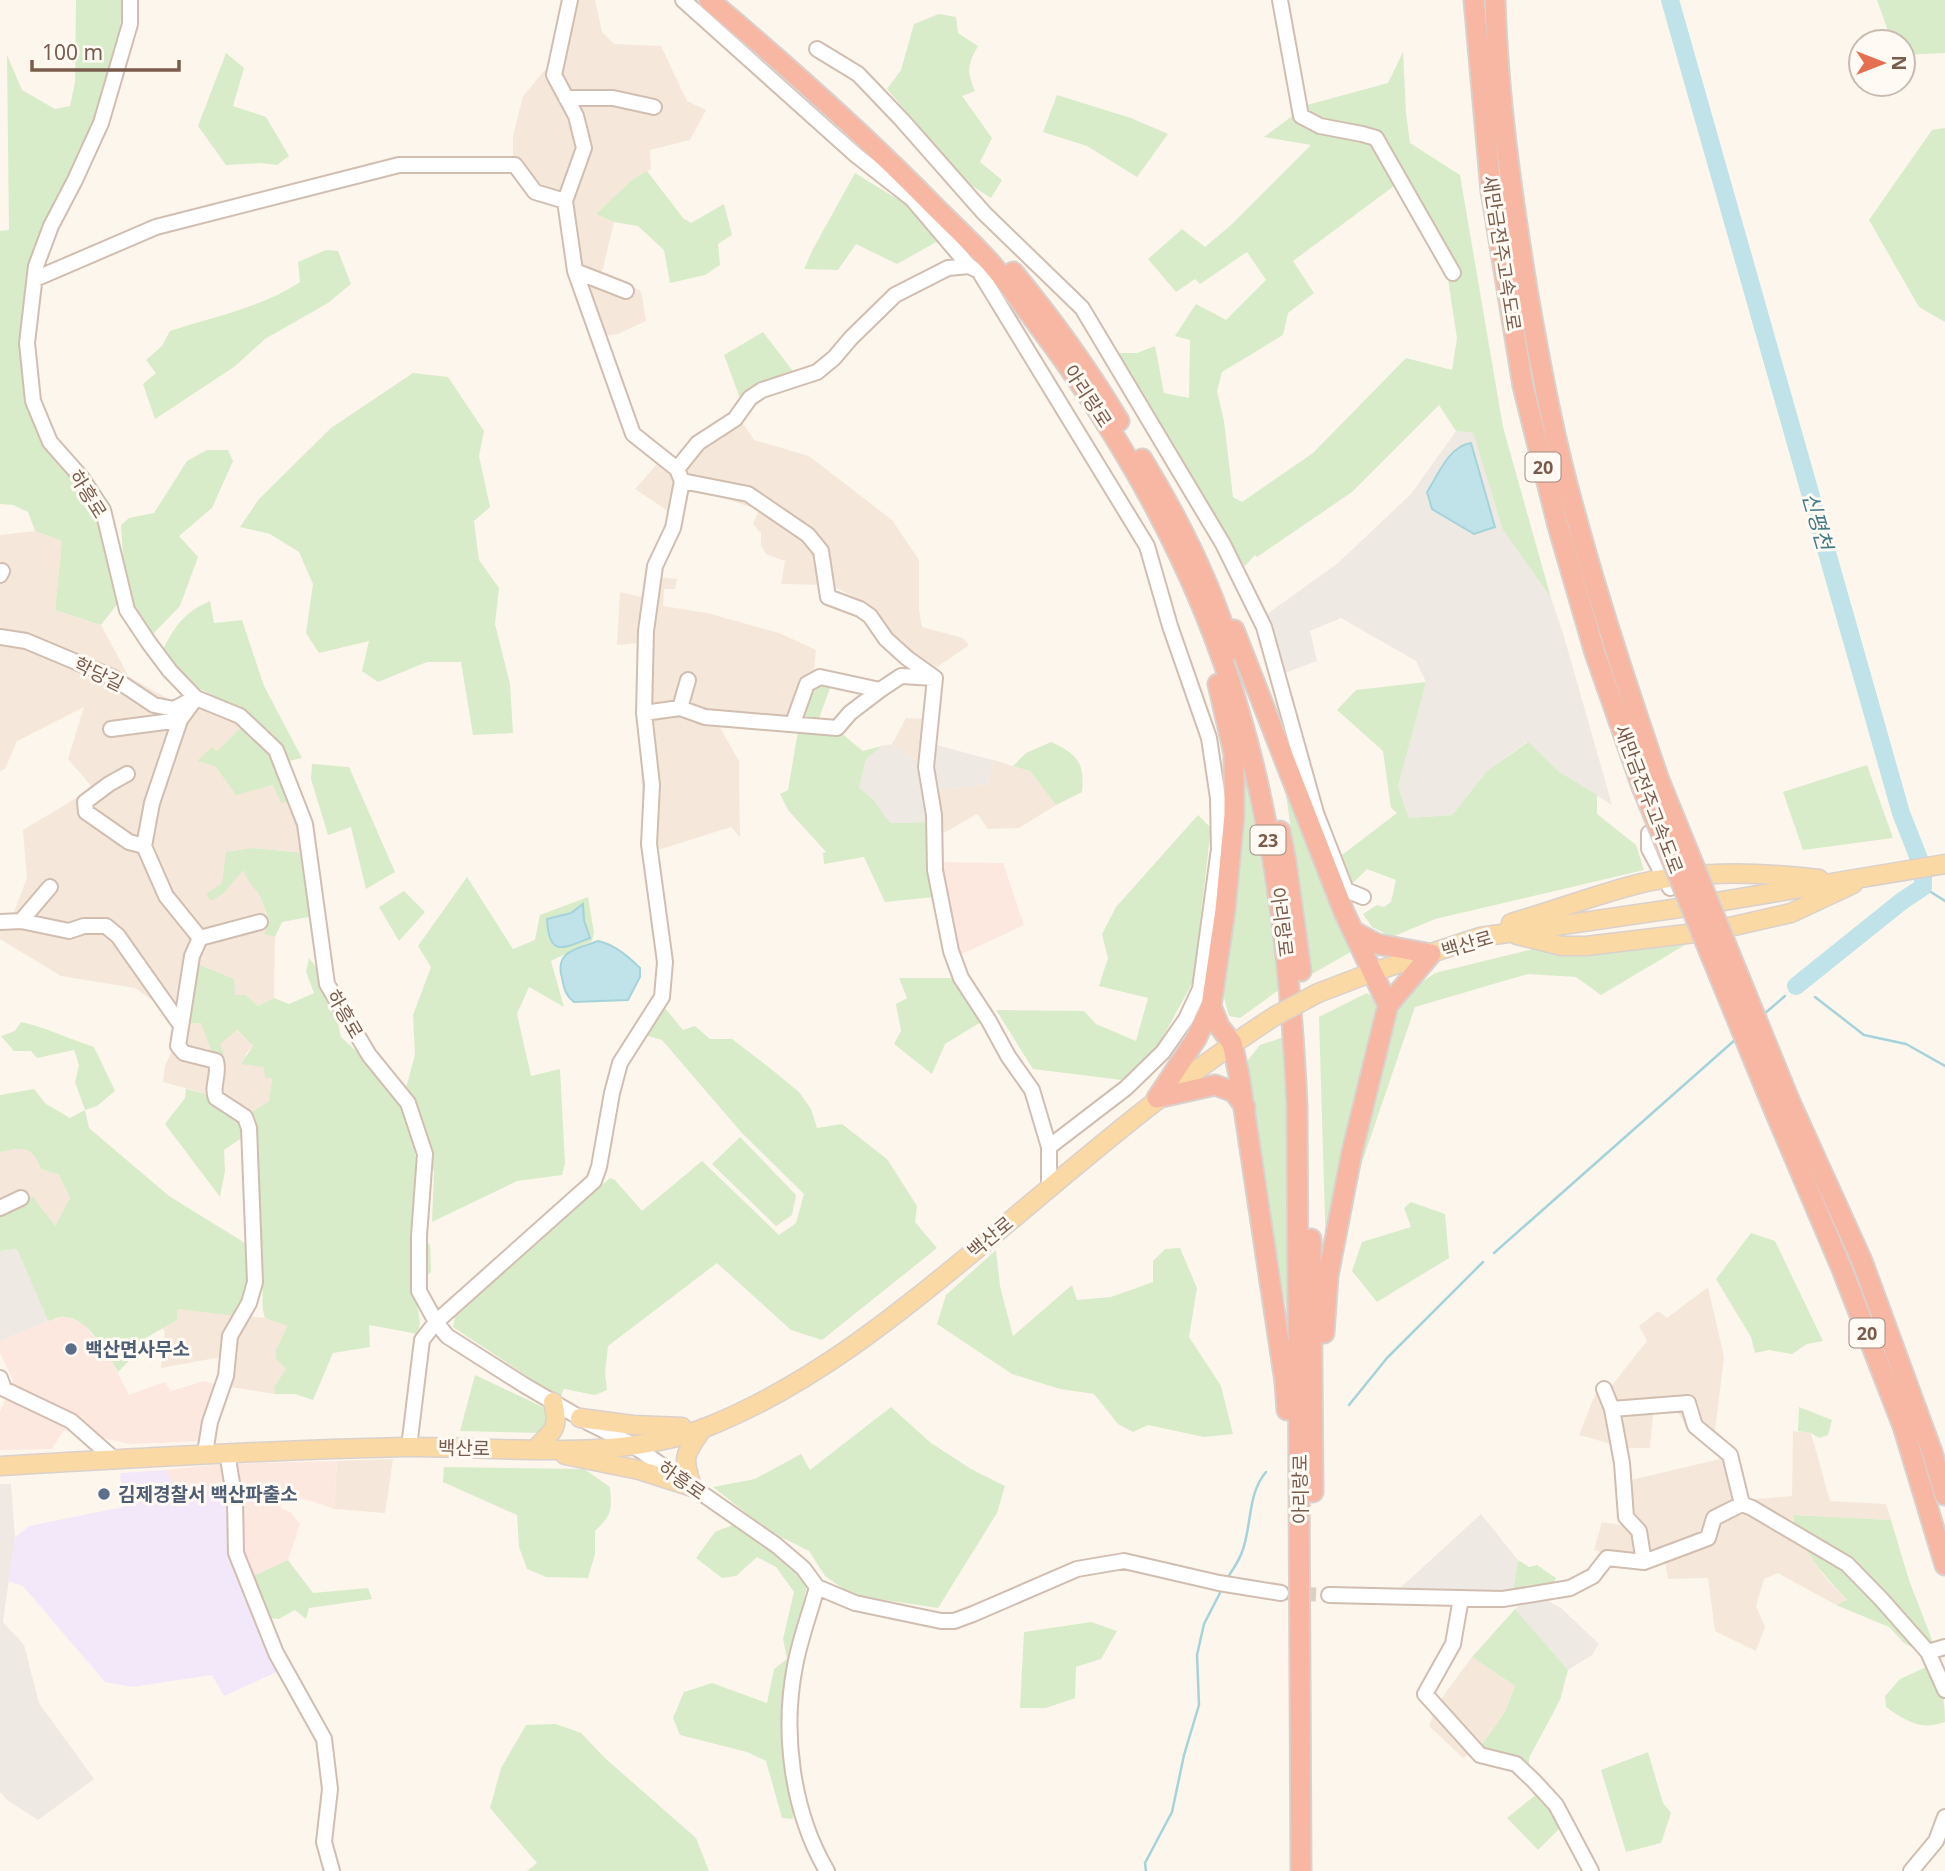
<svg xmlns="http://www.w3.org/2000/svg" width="1945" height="1871" font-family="'Noto Sans','Noto Sans KR',sans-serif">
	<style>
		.residential { fill: #f5e8da }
		.commercial { fill: #fde8e0 }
		.industrial { fill: #efe9e4 }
		.education { fill: #f3e8fa }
		.green { fill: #d8ecc9; fill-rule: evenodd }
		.water { fill: #bfe3e8; stroke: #a5d3da; stroke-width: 2 }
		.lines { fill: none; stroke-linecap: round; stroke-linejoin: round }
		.stream { stroke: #a5d3da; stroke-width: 2.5 }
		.river { stroke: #bfe3e8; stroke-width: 18 }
		.minor-tunnel { stroke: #dcd0c4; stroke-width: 14; stroke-dasharray: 14 7; stroke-linecap: butt }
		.minor-casing { stroke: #d1beb0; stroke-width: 18 }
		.major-casing { stroke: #dad1cd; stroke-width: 21 }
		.highway-casing { stroke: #dad1cd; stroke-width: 23 }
		.minor { stroke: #fff; stroke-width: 14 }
		.major { stroke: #fbd9a5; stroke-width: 18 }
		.highway { stroke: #f7b7a3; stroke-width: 19 }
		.major-bridge-casing { stroke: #dad1cd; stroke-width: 21; stroke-linecap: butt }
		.highway-bridge-casing { stroke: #dad1cd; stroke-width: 23; stroke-linecap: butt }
		.major-bridge { stroke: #fbd9a5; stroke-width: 18 }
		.highway-bridge { stroke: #f7b7a3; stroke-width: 19 }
		.service-dot { fill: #5c6f8a; stroke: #fffaf3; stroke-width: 2.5 }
		.labels { text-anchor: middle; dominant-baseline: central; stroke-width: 6; stroke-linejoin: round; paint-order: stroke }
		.shield { fill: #fffaf3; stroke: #a28b7f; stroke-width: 2 }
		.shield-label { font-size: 18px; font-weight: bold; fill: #7a5c4d }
		.street-label { font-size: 19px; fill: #7a5c4d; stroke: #fffaf3 }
		.service-label { font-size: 19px; font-weight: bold; fill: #4e5e75; stroke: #fffaf3; text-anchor: start }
		.water-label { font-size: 21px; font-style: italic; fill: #437c86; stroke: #fffaf3 }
	</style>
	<rect width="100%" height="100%" fill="#fdf6ec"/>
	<path class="residential" d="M568 0H595L602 32 614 44 661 46 687 101 706 110 690 140 650 150 651 169 633 179 597 214 614 222 602 272 641 291 646 321 618 334 603 336 577 266 563 197 537 189 513 160V136L523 96 549 65Z
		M736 413 754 440 809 456 892 520 919 560V610L922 627 963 638 969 645 933 670 895 639 871 607 832 585 781 584 785 561 766 554 761 546V533L753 524 759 510 688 486 680 519 635 489 659 462H677Z
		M35 531 62 541 55 610 101 625 129 677 174 702 200 705 242 726 216 752 213 747 215 766 236 794 273 785 291 801 303 853 254 848 222 884 211 901 243 869 249 882 260 896 269 921 264 934 275 937 274 998 258 1006 246 995 186 1024 201 1023 219 1044 236 1030 253 1046 245 1055 265 1067 272 1078 269 1101 249 1114 232 1115 207 1094 163 1082 165 1066 185 1023 135 988 61 976 0 939V927L12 917 27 878 23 830 93 788 68 759 84 707 17 741 5 769 0 771V585L6 574 0 571V535Z
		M659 577 677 579 675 589H664L663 606 707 613 779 633 816 650 814 673 786 716 710 710 739 761 740 837 731 827 645 854 639 721V643L617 645 620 592 646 598Z
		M906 718 926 719 923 755 916 761 892 744Z
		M993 760 1030 771 1056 805 1019 828 988 829 977 814 942 834 935 791 988 784Z
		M24 1148 35 1154 41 1169 59 1175 70 1198 55 1226 0 1201V1152Z
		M1708 1287 1724 1357 1715 1431 1735 1449 1747 1500 1792 1496 1793 1431 1811 1433 1830 1501 1886 1504 1891 1520 1793 1515 1794 1526 1824 1576 1847 1601 1836 1605 1778 1573 1764 1579 1756 1606 1765 1627 1756 1651 1715 1631 1708 1578 1668 1579 1665 1561 1648 1566 1594 1550 1602 1522 1628 1526 1627 1481 1720 1459 1704 1440 1688 1431 1678 1412 1653 1414 1650 1448H1626L1579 1435 1597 1390H1608L1647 1341 1639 1326 1658 1311 1667 1318Z
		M178 1309 265 1318 287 1326 276 1350 286 1369 274 1387 275 1394 218 1385 221 1357 161 1368 165 1332 162 1328 177 1320Z
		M393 1459 385 1513 334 1509 337 1461Z
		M1472 1657 1515 1686 1505 1712 1481 1746 1463 1758 1429 1726 1438 1703Z"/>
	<path class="commercial" d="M939 862 1003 863 1024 925 958 956Z
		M65 1316 82 1322 109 1356 129 1395 165 1382 171 1391 204 1381 218 1385 201 1441 130 1444 64 1430 52 1449 0 1450V1412L13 1380 0 1353V1341L48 1321Z
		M337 1461 334 1509 314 1502 282 1494 281 1508 290 1512 300 1524 288 1560 249 1578 178 1492 165 1470 222 1464Z"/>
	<path class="industrial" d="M1456 431 1473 433 1503 530 1551 598 1563 633 1612 805 1558 771 1527 742 1487 771 1452 815 1409 818 1398 787 1426 682 1416 661 1341 618 1310 631 1317 661 1285 673 1266 615 1338 563 1411 494Z
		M892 744 916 761 936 745 993 760 988 784 935 791 931 822 889 823 873 799 859 788 866 759 882 746Z
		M17 1249 48 1321 0 1341V1251Z
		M0 1484H11L15 1537 3 1622 24 1645 39 1703 94 1779 38 1820 7 1800 0 1792Z
		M1481 1514 1518 1560 1513 1592 1493 1594 1398 1590Z
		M1529 1597 1543 1598 1561 1608 1599 1644 1592 1655 1568 1670 1515 1609Z"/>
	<path class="education" d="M165 1470 178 1492 230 1494 233 1556 281 1670 224 1696 212 1675 132 1687 105 1682 23 1586 8 1581 15 1537 29 1526 123 1507 120 1473Z"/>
	<path class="green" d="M76 0H123L119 38 101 109 25 312 21 369 40 432 60 465 80 485 97 517 106 546 118 603 101 625 55 610 62 541 35 531 28 512 13 505 0 504V231L9 230 7 55 22 90 55 109 70 106 75 82Z
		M1877 0H1945V53L1903 55V42H1892Z
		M939 14 956 17 958 33 978 46C968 64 966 71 975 91L962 96 992 138 980 162 1002 180 991 198 969 184 887 89 901 70 914 24Z
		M1403 52 1406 113 1410 143 1460 175 1503 427 1551 598 1503 530 1473 433 1456 431 1439 405 1352 492 1257 557 1255 555 1245 566 1224 541 1112 353H1137L1155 346 1164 393 1189 398 1190 340 1175 336 1196 304 1226 320 1266 280 1247 252 1200 284 1195 279 1176 292 1148 259 1182 229 1205 247 1231 225 1311 145 1264 137 1307 105 1388 83ZM1394 186 1447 273 1457 338 1452 370 1406 358 1313 453 1242 502 1233 497 1224 421 1217 391 1222 372 1283 335 1288 313 1314 293 1293 261Z
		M226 53 244 68 233 106 266 117 289 156 277 165 261 163 226 165 198 126Z
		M1057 95 1131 118 1168 134 1137 177 1087 146 1043 132Z
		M1945 128V322L1919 307 1869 220 1932 130Z
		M647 171 683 218 691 223 724 204 732 235 718 244 720 265 705 275 670 283 664 250 638 226 614 222 596 214 633 179Z
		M855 173 907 205 938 241 897 264 856 244 838 270 804 269 813 249Z
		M326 250 338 251 351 284 328 303 265 339 234 367 155 419 143 384 156 373 146 360 162 346 170 331C216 316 258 309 300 282L298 262Z
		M763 332 796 375 741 401 724 355Z
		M413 373 448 377 484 431 479 456 490 507 474 521 479 560 499 588 495 624 510 684 513 733 473 735 461 662H427L378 682 362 671 369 641 319 653 306 633 313 584 299 552 270 534 240 527 259 499 331 428Z
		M207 450H228L233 461 212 508 179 536 198 557 180 606 151 636 125 590 121 525 129 518 154 513 187 461Z
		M210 601 214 623 242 620 264 686 302 758 285 762 242 710 190 684 162 651C176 625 183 613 210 601Z
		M814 673 833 680 818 721 841 733 863 751 882 746 866 759 859 788 873 799 890 823 931 822 934 897 885 902 864 857 824 864 823 853 826 852 788 810 780 794 788 790 798 731 786 716Z
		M1426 682 1398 787 1409 818 1452 815 1487 771 1528 742 1558 771 1597 795V814L1636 845 1644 870 1435 919 1392 937 1372 927 1363 914 1377 905 1384 907 1391 902 1396 880 1367 869 1353 883 1342 855 1397 813 1391 808 1383 751 1337 710 1356 690Z
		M242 726 275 755 291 801 281 803 273 785 236 795 215 766 197 761 212 747 217 751Z
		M1051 742C1077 754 1085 762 1082 792L1056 805 1030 771 1013 766 1026 753Z
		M1243 757 1283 987 1240 1018 1229 1016 1222 991Z
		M312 764 349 767 395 872 366 889 351 827 328 835 311 779Z
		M1867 765 1893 838 1803 850 1783 792Z
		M1283 774 1356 949 1312 974Z
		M1198 815 1211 828 1193 982 1154 1053 1122 1080 1033 1069 996 1010 1084 1011 1096 1024 1136 1041 1148 998 1099 986 1108 958 1102 934 1116 907Z
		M254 848 303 853 309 917 282 922 275 937 264 934 269 920 260 896 249 882 243 870 223 894 211 901 206 894 222 883 226 852Z
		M467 877 513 949 535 940 540 915 588 897 594 933 592 941 551 961 564 1007 529 987 517 1014 531 1076 560 1069 565 1163 562 1175 517 1181 432 1222 434 1172 415 1107 405 1091 415 1055 413 1015 431 967 418 946Z
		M404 891 425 912 399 941 379 907Z
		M1685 945 1601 995 1576 977 1528 974 1415 1007 1357 1177 1393 1012 1418 985 1435 973 1537 948H1629Z
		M309 958 316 967 335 1008 341 1037 366 1060 401 1100 409 1117 416 1158 412 1238 430 1244 431 1272 414 1286 420 1322 418 1334 369 1325 370 1347 333 1353 313 1400 295 1394H275L274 1387 286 1369 276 1359V1350L287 1326 265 1318C260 1303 265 1288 260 1277L249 1114 269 1101 272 1078H265L264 1067 241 1064 253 1046 237 1030 220 1044 224 1055H213L201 1023 185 1024 197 964 234 979 235 995H246L258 1006 274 998 289 1004 314 993 306 972Z
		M899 978H954L981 1022 945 1044 932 1074 894 1044 901 1031 896 1004 907 998Z
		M1367 993 1377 1001 1326 1252 1319 1017Z
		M665 1008 683 1030 695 1026 710 1039H732L771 1069 799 1092 811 1109 817 1128 842 1124 887 1159 917 1206 915 1222 937 1248 822 1340 791 1330 717 1263 608 1346 605 1373 607 1390 595 1395 564 1389 560 1398 453 1327 455 1317 492 1279 610 1178 615 1180 642 1211 702 1161 779 1235 796 1223 804 1194 741 1132 662 1040 644 1035Z
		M21 1022C46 1027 69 1039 94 1047L115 1091 97 1106 85 1110 89 1128 169 1196 245 1243 251 1259V1284L236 1316 178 1309 177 1320 139 1342 137 1353 118 1372C109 1355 87 1317 65 1317 60 1316 53 1320 48 1321L17 1249 0 1251V1201L33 1197 55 1226 70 1198 59 1175 41 1169C31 1144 24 1148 0 1152V1095L34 1089 46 1104 70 1118 85 1110 75 1082 79 1065 74 1050 37 1058 31 1051H14L1 1036 15 1031Z
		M1284 1037 1291 1336 1244 1065 1260 1045Z
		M186 1089 207 1094 242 1122 246 1135 224 1150 225 1171 220 1197 165 1124 185 1098Z
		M740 1137 796 1195 792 1215 776 1226 712 1164Z
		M1411 1202 1445 1214 1449 1258 1377 1302 1352 1271 1362 1242 1411 1227 1404 1208Z
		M1751 1233 1775 1241 1823 1341 1807 1344 1792 1354 1769 1350 1755 1353 1751 1337 1716 1279Z
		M1180 1248 1197 1288 1189 1337 1221 1386 1233 1434 1204 1437 1148 1425 1133 1432 1118 1424 1094 1394 1060 1389 1012 1374 937 1324 946 1295 996 1250 1000 1286 1013 1336 1072 1285 1077 1300 1111 1297 1153 1282V1261L1165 1249Z
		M475 1375 549 1410 552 1420 542 1433 460 1431Z
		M891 1407 931 1443 971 1469 1005 1486 997 1513 938 1608 852 1595 825 1576 809 1551 781 1537 756 1521 713 1487 755 1479 801 1454 810 1470Z
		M1799 1407 1832 1420 1828 1435 1819 1438 1811 1433 1798 1431Z
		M444 1467 584 1469 610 1487C612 1510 612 1515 595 1531V1554L588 1578 546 1577 527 1569 519 1547 517 1515 443 1482Z
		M1793 1515 1891 1520 1909 1580 1941 1663 1904 1643 1889 1627 1836 1605 1847 1600C1828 1580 1795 1543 1793 1515Z
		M735 1524 774 1550 808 1580 782 1704 785 1760 791 1788 793 1819 782 1818 766 1761 747 1752 680 1735 673 1718 684 1692 712 1683 767 1703 774 1669 787 1659 783 1639 794 1592 776 1567 757 1557 736 1576 722 1578 696 1558 715 1532Z
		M288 1560 313 1593 368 1588 372 1599 309 1608 306 1619 295 1610 279 1619 266 1618 249 1578Z
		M1518 1560 1529 1567 1537 1565 1556 1578 1552 1586 1513 1592Z
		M1515 1609 1568 1670 1560 1700 1529 1758V1769L1483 1752 1481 1746 1505 1712 1515 1686 1472 1657Z
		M1091 1622 1117 1631 1101 1659 1076 1667 1075 1698 1046 1708H1020L1024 1632Z
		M1926 1667C1943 1681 1945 1702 1945 1722 1920 1731 1906 1721 1886 1707L1885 1696 1900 1679Z
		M556 1724 581 1733 606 1759 696 1838 709 1871H527L537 1863 490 1808 501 1768 526 1725Z
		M1648 1752 1663 1803 1671 1813 1661 1843 1626 1852 1601 1770Z
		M1538 1793 1560 1820 1559 1829 1538 1850 1507 1818Z"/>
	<path class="water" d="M1471 443 1495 527 1474 534 1432 509 1427 492C1438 475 1449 446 1471 443Z
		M583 904 584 920 590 938C562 949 549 957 547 919L571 913Z
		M598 941C614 944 629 957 640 968V977L628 1000 574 1002C565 995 564 988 562 978 554 950 578 949 598 941Z"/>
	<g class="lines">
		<path class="stream" d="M1923 887 1945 901
			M1799 983 1803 987
			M1815 997 1864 1035 1906 1044 1945 1066
			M1764 1014 1785 996
			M1494 1253 1736 1039
			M1349 1405 1387 1358 1483 1262
			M1228 1577C1233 1569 1239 1561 1242 1552 1252 1527 1247 1494 1266 1472
			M1146 1871 1145 1863 1172 1812 1184 1755 1199 1705 1197 1655 1204 1624 1221 1591"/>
		<path class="river" d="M1670 0 1901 813 1923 869V887L1902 901 1796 986"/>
		<path class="minor-tunnel" d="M1281 1593 1329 1595"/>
		<defs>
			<path id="minor" d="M130 0V24L101 123 75 180 51 226 36 266 27 343 33 401 50 442 81 477 103 510 127 610 149 643 170 671 196 698 240 716 276 750 305 824 327 984 369 1055 408 1103 425 1154 419 1236V1291L436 1322 447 1336 524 1385 589 1423 631 1444 776 1545 803 1568 817 1587C810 1613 800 1639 795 1666 782 1733 792 1812 827 1871
				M683 0 857 156 912 199 969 266 979 271 1147 546 1170 626 1209 738 1218 798 1219 849 1200 989 1186 1019 1163 1052 1126 1088 1049 1147
				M1280 0 1301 116 1320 126 1362 134 1376 138 1453 273
				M817 49 858 74 902 120 984 213 1082 308 1223 544 1264 627 1316 813 1346 890 1363 897
				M566 98H613L654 107
				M575 271 626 291
				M35 279 156 227 399 165H515L535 192 565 201
				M677 469 698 443 735 419 750 398 762 390 817 372 834 358 851 338 895 295 948 268 969 266
				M682 481 748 494 808 535 821 551 828 597 860 609 870 616 886 639 907 658 935 678 926 767 934 815 935 870 951 951 961 978 989 1021 1008 1056 1032 1090 1049 1147V1188
				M0 575 2 571
				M0 637 26 641 112 677 154 705 174 709 191 700
				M196 698 180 720 152 803 144 846 166 896 200 938 192 956 178 1046 184 1053 216 1061C220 1074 211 1087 216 1098L245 1117 249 1128 255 1282 249 1303 230 1336 226 1376 210 1422 205 1453
				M680 708 688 680
				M644 713 680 708 705 717 837 728 850 713 880 690
				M793 723 807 684 820 677 880 690 901 676 934 678
				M111 729 180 720
				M127 774 109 784 85 802 86 812 129 842 144 846
				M1649 833V849L1670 888
				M21 921 50 887
				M0 922 21 921 69 931 84 926H106L118 936 180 1024
				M200 938 260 922
				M0 1208 21 1198
				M0 1378 4 1389 71 1421 114 1459
				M1604 1389 1612 1409 1622 1463 1626 1517 1639 1531 1644 1562
				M1612 1409 1688 1403 1695 1426 1730 1455 1742 1504
				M409 1447 422 1340 436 1322 594 1181 599 1167 612 1093 620 1063 662 997 665 962 649 844 652 785 644 713 646 631 655 566 673 528 682 481 677 469 633 434 575 271 565 201 584 148 576 116 554 75 570 0
				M227 1452 235 1502 236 1553 276 1653 324 1739 330 1789 324 1842 332 1871
				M817 1587 855 1603 941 1621H954L973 1614 1077 1569 1124 1561 1219 1583 1281 1593
				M1329 1595 1503 1599 1570 1588 1593 1576 1607 1558 1644 1562 1708 1538 1714 1518 1742 1504 1752 1508 1847 1564 1882 1600 1928 1652 1945 1647
				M1461 1598 1453 1644 1425 1694 1480 1755 1516 1764 1534 1781 1556 1805 1591 1871
				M1928 1652 1945 1690
				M1911 1871 1936 1841 1945 1817"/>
			<path id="major" d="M1511 923C1553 911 1595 895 1638 884 1695 870 1761 872 1819 879
				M1517 935 1562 946H1586L1712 931 1791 913 1853 884
				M1318 993 1373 972 1480 937 1693 906 1945 864
				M580 1418 633 1425 682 1427
				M535 1449C553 1431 560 1429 553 1402
				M565 1455 639 1470 692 1487
				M0 1466C135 1458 269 1450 404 1447 499 1446 618 1463 707 1427 812 1385 898 1314 984 1243 1078 1164 1171 1083 1275 1016
				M692 1487C682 1454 684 1456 703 1428"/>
			<path id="highway" d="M709 0C787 66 864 134 935 207 955 227 976 246 995 268 1010 286 1024 306 1038 325 1126 442 1201 576 1241 718 1277 843 1291 975 1297 1105L1301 1871
				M1474 0 1491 191 1523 386 1558 526 1595 653 1642 787
				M1495 0C1498 99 1512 197 1528 295 1541 369 1555 444 1576 517 1600 606 1629 693 1659 780
				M1013 272C1052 319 1088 369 1119 421
				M1142 459C1178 518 1211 584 1231 650
				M1234 630 1344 912 1388 1005 1352 1152 1328 1276 1324 1333
				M1218 684 1234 754V815L1225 910 1211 1006 1219 1026 1232 1043 1239 1075 1285 1382 1287 1410
				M1280 831 1286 862 1301 971
				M1353 931 1377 944 1431 954 1388 1005
				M1157 1098 1196 1039 1211 1006
				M1157 1098 1215 1085 1234 1092 1245 1107
				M1790 1102 1862 1261 1932 1452 1945 1495
				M1773 1107 1842 1269 1903 1426 1945 1565
				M1311 1239 1313 1492"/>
		</defs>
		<use href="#minor" class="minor-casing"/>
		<use href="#major" class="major-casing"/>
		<use href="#highway" class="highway-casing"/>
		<use href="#minor" class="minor"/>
		<use href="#major" class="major"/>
		<use href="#highway" class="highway"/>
		<defs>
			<path id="major-bridge" d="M1275 1016 1318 993"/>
			<path id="highway-bridge" d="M1659 780 1790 1102
				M1642 787 1773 1107"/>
		</defs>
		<use href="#major-bridge" class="major-bridge-casing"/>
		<use href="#highway-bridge" class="highway-bridge-casing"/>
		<use href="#major-bridge" class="major-bridge"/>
		<use href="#highway-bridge" class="highway-bridge"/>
	</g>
	<g class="service-dot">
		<circle cx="71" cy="1349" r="7"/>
		<circle cx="104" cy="1494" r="7"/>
	</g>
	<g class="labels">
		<g class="shield">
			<rect x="1525.5" y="452.5" width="35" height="29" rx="5"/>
			<rect x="1250.5" y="825.5" width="35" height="29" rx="5"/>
			<rect x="1849.5" y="1318.5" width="35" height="29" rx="5"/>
		</g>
		<g class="shield-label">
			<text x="1543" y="467">20</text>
			<text x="1268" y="840">23</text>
			<text x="1867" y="1333">20</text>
		</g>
		<g class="street-label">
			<text transform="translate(1502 253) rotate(81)">새만금전주고속도로</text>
			<text transform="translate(1088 396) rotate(57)">아리랑로</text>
			<text transform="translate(88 494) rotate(58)">하흥로</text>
			<text transform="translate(99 674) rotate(26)">학당길</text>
			<text transform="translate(1649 799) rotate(69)">새만금전주고속도로</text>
			<text transform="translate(1282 922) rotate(83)">아리랑로</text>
			<text transform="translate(1467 944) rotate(-16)">백산로</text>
			<text transform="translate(345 1014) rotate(60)">하흥로</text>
			<text transform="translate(990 1237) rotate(-40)">백산로</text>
			<text transform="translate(464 1448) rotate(1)">백산로</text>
			<text transform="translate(682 1480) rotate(35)">하흥로</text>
			<text transform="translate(1300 1489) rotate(-90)">아리랑로</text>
		</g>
		<g class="service-label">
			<text x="85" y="1349">백산면사무소</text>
			<text x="118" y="1494">김제경찰서 백산파출소</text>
		</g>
		<g class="water-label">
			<text transform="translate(1818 521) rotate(74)">신평천</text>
		</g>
	</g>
	<g transform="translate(1882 63) rotate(90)"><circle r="33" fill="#fffaf3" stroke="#cabbb1" stroke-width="2"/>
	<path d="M0-5L12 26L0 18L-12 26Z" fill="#e76f51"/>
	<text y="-10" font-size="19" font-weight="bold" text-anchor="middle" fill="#7a5c4d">N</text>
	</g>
	<path d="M32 60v10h147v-10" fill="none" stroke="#7a5c4d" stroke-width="3.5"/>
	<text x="42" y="60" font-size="21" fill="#7a5c4d" stroke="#fffaf3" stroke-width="5" paint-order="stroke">100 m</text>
</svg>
